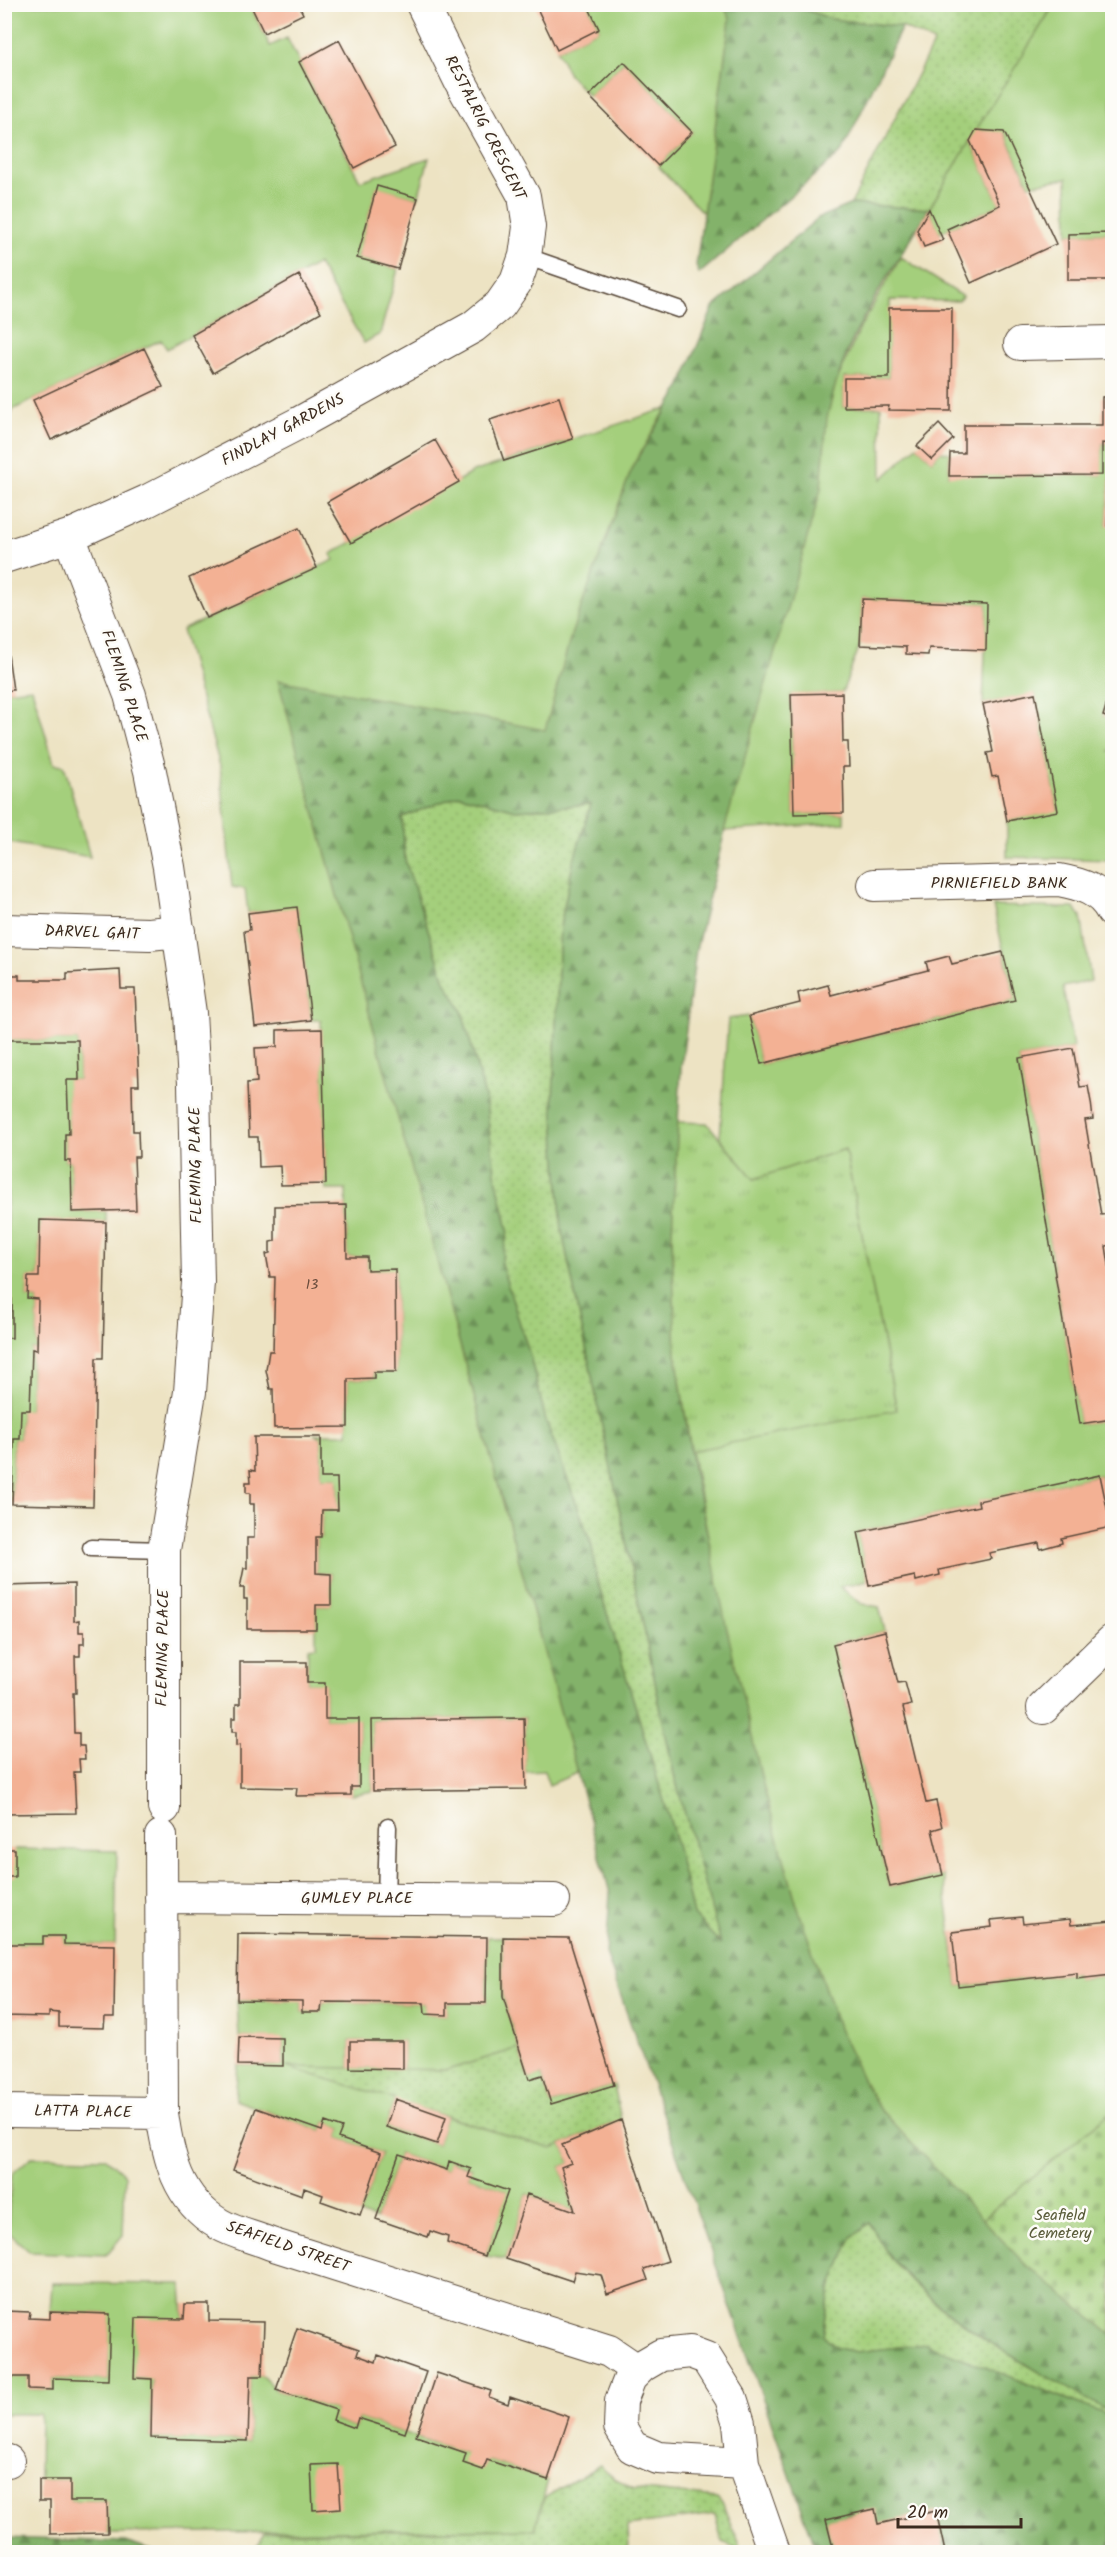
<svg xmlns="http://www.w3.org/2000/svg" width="1117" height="2557" font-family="Kalam,sans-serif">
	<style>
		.grass { fill: url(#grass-dots); stroke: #707c4c; stroke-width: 1.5 }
		.forest { fill: url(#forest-firs); stroke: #5f6e44; stroke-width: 1.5; fill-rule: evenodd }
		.cemetery { fill: url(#cemetery-stones); stroke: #707c4c; stroke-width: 1.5 }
		.park { fill: url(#park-tufts); stroke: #707c4c; stroke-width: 1.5 }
		.garden { fill: #a4cf7b; stroke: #707c4c; stroke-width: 1.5 }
		.building { fill: #f3b194 }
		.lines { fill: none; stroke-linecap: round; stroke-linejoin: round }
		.service-casing { stroke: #564637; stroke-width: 19 }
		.minor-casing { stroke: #564637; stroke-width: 34 }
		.service { stroke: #fff; stroke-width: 16 }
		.minor { stroke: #fff; stroke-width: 32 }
		.labels { text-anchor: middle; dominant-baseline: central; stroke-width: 5; stroke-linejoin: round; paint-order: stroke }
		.number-label { font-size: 14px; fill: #694c3c }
		.street-label { font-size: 16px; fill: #3b2a1e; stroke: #fdfcf7 }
		.park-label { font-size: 16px; fill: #5a5c3a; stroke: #fdfcf7 }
	</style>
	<defs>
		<pattern id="grass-dots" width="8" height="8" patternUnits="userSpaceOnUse" patternTransform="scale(1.5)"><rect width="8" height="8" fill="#a4cf7b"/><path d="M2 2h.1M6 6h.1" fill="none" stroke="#8eb26a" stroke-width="1.8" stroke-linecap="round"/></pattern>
		<pattern id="forest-firs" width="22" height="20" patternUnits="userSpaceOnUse" patternTransform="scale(1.5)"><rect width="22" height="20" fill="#83b26b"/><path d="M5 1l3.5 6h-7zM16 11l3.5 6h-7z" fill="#6c9157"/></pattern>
		<pattern id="cemetery-stones" width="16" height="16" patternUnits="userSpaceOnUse" patternTransform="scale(1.5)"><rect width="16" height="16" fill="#a4cf7b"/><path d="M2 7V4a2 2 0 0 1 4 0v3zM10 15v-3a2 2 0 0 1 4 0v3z" fill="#8eb26a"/></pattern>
		<pattern id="park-tufts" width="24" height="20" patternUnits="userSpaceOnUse" patternTransform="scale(1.5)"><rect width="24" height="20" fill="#a4cf7b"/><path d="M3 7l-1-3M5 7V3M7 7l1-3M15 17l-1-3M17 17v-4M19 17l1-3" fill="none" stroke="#8eb26a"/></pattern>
	</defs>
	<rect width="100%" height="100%" fill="#fdfcf7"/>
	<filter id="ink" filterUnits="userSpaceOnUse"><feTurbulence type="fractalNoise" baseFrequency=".0167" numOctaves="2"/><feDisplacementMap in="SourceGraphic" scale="12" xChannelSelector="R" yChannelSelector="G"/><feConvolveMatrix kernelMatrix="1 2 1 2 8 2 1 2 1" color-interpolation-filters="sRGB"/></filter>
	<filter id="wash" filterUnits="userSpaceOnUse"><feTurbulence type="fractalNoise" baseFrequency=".008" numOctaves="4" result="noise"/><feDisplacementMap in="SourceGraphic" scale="24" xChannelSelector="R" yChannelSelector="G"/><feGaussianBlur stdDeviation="1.35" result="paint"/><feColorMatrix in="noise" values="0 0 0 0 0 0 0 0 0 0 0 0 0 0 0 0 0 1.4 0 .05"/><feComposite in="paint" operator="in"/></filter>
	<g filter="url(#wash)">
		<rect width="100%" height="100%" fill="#ede3c3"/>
		<path class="grass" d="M792 5H1054L929 209 851 204 934 42 902 27 831 19Z
			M460 795 516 810 592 804 573 863 560 927 553 1102 562 1231 674 1774 722 1945 693 1915 671 1824 596 1577 592 1546 546 1421 530 1356 501 1264 508 1230 495 1173 485 1097 462 1011 445 981 405 860 402 817Z
			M519 2048 529 2078 542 2075 551 2104 614 2085 621 2120 552 2149 283 2066 447 2070Z
			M869 2223C878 2237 886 2253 896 2265 955 2331 1037 2370 1112 2413V2417L926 2344 856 2352 837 2348 823 2336 830 2290 852 2237Z
			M600 2465 616 2480 634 2489 717 2498 723 2505 741 2550 722 2543 715 2514 628 2526 629 2552H254L263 2533 535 2529 544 2498Z"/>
		<path class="forest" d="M723 5H792L831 19 902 27 842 152 699 274 696 266 730 19Z
			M851 204 929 209C896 265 854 321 836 384 825 418 824 454 821 489L727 822 696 950 681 1068 672 1233 676 1353 693 1469 763 1784 797 1905 837 2024 864 2083 880 2109 1026 2265 1112 2335V2413C1037 2370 956 2331 897 2265 886 2253 878 2237 869 2223L852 2237 830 2290 823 2336 837 2348 856 2352 926 2344 1112 2417V2552H817L606 1954 610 1893 278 680 545 729 572 632 633 465 679 390 713 308 818 218ZM460 795 516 810 591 804 573 863 560 927 553 1102 562 1231 674 1774 721 1944 693 1915 671 1824 596 1577 592 1546 546 1421 530 1356 501 1264 508 1230 495 1173 485 1097 462 1011 445 981 405 860 402 817Z
			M5 2538 125 2542 155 2552H5Z"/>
		<path class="cemetery" d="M1112 2111V2335L1026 2265 982 2219Z"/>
		<path class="park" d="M678 1122 707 1123 754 1179 845 1149 897 1411 691 1451 676 1353 672 1233Z"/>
		<path class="garden" d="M5 5H250L270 46 287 38 360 181 429 158 418 198 377 187 357 258 398 269 380 334 364 343 318 264 167 349 161 340 12 410V413L5 414Z
			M587 5H723L730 19 703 213 658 166 692 132 624 62 589 96 569 75 557 50 599 29Z
			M1054 5H1112V233L1068 234 1067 178 1029 185 1005 133 976 130Z
			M970 141 1000 205 939 233 929 209Z
			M901 257 962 296 959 301 890 300 889 378H844V407H881L882 479 917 446 932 460 941 451 950 453 949 475H1101L1102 443 1112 444V479L1110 480 1107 525 1112 526V684L1103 716 1112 719V749L1109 751 1112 753V860L1007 857V821L1058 810 1035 694 983 704 987 604 862 599 860 645 842 693 791 695 794 814 844 813V823L724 831 821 489 827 418 836 383 861 326Z
			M667 408 633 465 572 632 545 730 278 680 577 1773 549 1785 544 1771 525 1772 524 1718 372 1720 373 1791 351 1795V1787L359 1786V1720L325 1719V1684L307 1683 308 1648 316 1647V1605H331V1574L316 1573V1537H321L322 1510H338L337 1478H321V1437L314 1434H348V1379L374 1378V1372H396L395 1270H367V1257H347L346 1190H326L321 1020H311L297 908 248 913 245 889 232 887 220 766 182 630 334 560 331 554 473 472Z
			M32 688 54 764 64 765 90 857 5 842V691Z
			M993 906 1074 908 1081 916 1091 981 1063 987 1073 1048 1019 1058 1080 1424 1112 1419V1528L1100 1475 979 1501V1506L858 1532 868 1580 840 1587 862 1604 879 1607 885 1631 833 1644 890 1887 943 1875 958 1986 1076 1973 1078 1979 1112 1975V2111L982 2219 880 2109 864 2083 837 2024 797 1905 763 1784 726 1625 691 1451 897 1410 845 1149 754 1179 720 1138 728 1019 749 1016 761 1064 1015 1000Z
			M5 1040H78L79 1080H68L69 1134 65 1135V1161H71L72 1212 106 1211V1222L40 1221 39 1277H28L27 1298 38 1299 37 1350 32 1349 30 1410 21 1411 20 1439H14L12 1504H5L4 1253 7 1252V1191H4Z
			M15 1849 117 1851 115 1945 64 1944V1936H43V1944H5V1877Z
			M487 1937H503V1997L519 2048 447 2070 403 2069V2041H350V2068L286 2067 395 2099 386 2127 437 2144 446 2117 552 2149 562 2145 571 2163 561 2167 575 2211 527 2194 506 2259 485 2256 507 2191 468 2177 471 2168 450 2161 447 2170 399 2154 376 2219 360 2215 381 2153 338 2138 342 2128 325 2122 322 2131 235 2100 238 2065 283 2066V2039L239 2037 237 2000 302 2001V2012H321L322 2002 424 2003 425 2014 447 2015V2003H486Z
			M31 2157 106 2158 125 2175 123 2235 106 2255 30 2252 7 2231 12 2174Z
			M52 2283 182 2284 184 2319 134 2378 152 2379 151 2438 248 2441 250 2376H262L276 2390 336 2410 334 2421 355 2428 358 2418 466 2453 483 2469 487 2460 548 2480 535 2529 108 2533 107 2501H70L69 2480H39L40 2414H5V2377H28L29 2389 53 2390V2378L108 2380 109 2314 50 2312Z"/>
		<g id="blocks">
			<path class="building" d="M250 4H298L303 14 264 33Z
				M535 4H587L599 29 557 50Z
				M339 40 395 147 354 168 299 62Z
				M624 62 692 132 658 166 589 96Z
				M976 130 1004 132 1056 244 971 283 947 229 1000 205 970 141Z
				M377 186 418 198 398 269 357 258Z
				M929 209 943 240 924 247 917 230Z
				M1112 233V280H1068V234Z
				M299 275 321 312 213 373 192 335Z
				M889 308H952L951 411 888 410 889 406H885L844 407V378H889Z
				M144 348 163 387 51 440 33 400Z
				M1112 396V444L1102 443V475L949 476 950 453H964V425H1102V397Z
				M559 397 573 439 504 461 490 420Z
				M939 424 953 439 932 460 917 446Z
				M435 440 459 482 351 543 327 502Z
				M1110 479H1112V526H1107Z
				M299 528 317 568 207 618 189 578Z
				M862 599 987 604 986 650 929 648 928 655 906 654V647L860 645Z
				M4 647H7L13 690 4 691Z
				M1112 686V719L1103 716Z
				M842 693 843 742H848L849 767H843L844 813 794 814 791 694Z
				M1035 693 1058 811 1007 821 998 776 992 777 987 753 993 752 983 704Z
				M297 907 311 1020 255 1027 244 931 250 930 248 913Z
				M1003 952 1015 1000 761 1064 749 1016 800 1003 798 993 828 985 831 995 928 970 926 962 949 956 952 964Z
				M120 970 121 989H135L139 1085H132L133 1131H138L139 1157H134L136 1210 72 1212 71 1161H65V1134H69L67 1080H79L78 1040H4V975H19V980H67V973Z
				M322 1029 326 1184 281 1185 280 1166 259 1167 258 1137H249L247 1083 257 1082 255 1048 277 1047V1030Z
				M1073 1048 1080 1087 1088 1086 1091 1102 1093 1119 1085 1120 1101 1215 1109 1214 1112 1235V1245L1106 1246 1112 1283V1419L1080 1424 1019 1058Z
				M346 1205 347 1257H367V1270L395 1269 396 1372H374V1378L348 1379V1427L274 1428 273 1389H270L266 1370 269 1351H273L275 1277H270L266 1254 270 1253V1242L275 1241V1206Z
				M40 1220 106 1222 103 1358H96L93 1506 12 1504 14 1439H20L21 1410H30L32 1349 37 1350 38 1299 27 1298 28 1277H39Z
				M5 1299H12V1338H5Z
				M254 1437H321V1478H337L338 1510H322L321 1537H316V1573L331 1574V1605H316V1629H247V1599H244V1588H240L244 1568H247V1538H254V1504H250V1493H246V1482H251L250 1470 255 1471Z
				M1100 1475 1111 1527 1061 1538 1062 1543 1040 1549 1039 1543 989 1553 991 1559 939 1570 940 1575 916 1581 915 1576 869 1586 858 1532 979 1506 978 1501Z
				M74 1584V1621L79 1620V1632H84V1644H80V1656H75L76 1693H73L74 1733H79V1746H84L85 1759H79L80 1772H74L76 1813 4 1814V1706H7L5 1586Z
				M885 1631 898 1683 905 1682 911 1705 903 1707 926 1803 936 1801 942 1827 932 1830 943 1875 890 1887 833 1644Z
				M240 1662H307V1683H325V1719H359V1787H351V1795L296 1796 297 1788 240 1787V1745L236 1746V1732H232V1718H236V1704H240Z
				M524 1718 526 1789 373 1791 372 1720Z
				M4 1849H15V1877H4Z
				M1022 1917 1023 1924 1070 1919 1071 1925 1112 1921V1975L1077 1979V1973L958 1986 952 1932 992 1927 991 1920Z
				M238 1934 487 1937 486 2003H447V2015L425 2014 424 2003 322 2002 321 2012H302V2001L237 2000Z
				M43 1936H64V1944L115 1945 114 2017H105L104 2028 59 2027V2013L49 2012V2017L4 2016V1944H43Z
				M503 1937 569 1938 614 2085 551 2104 542 2075 529 2079 503 1997Z
				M239 2037 283 2038V2066L238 2065Z
				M350 2041H403V2069L350 2068Z
				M395 2099 446 2117 437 2144 386 2127Z
				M256 2108 322 2131 325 2122 342 2128 338 2138 381 2153 360 2215 321 2201 323 2195 304 2188 302 2195 233 2170Z
				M621 2120 668 2261 644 2269 648 2280 607 2294 601 2275 575 2271 572 2281 506 2259 527 2194 575 2211 561 2167 571 2163 562 2145Z
				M399 2154 447 2170 449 2161 471 2169 468 2177 508 2191 485 2256 447 2243 448 2237 430 2231 428 2237 376 2219Z
				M185 2304H209V2321L264 2322 262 2376H250L248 2441 151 2438 152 2379 134 2378 136 2318 184 2319Z
				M4 2311 30 2312 29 2318 50 2319V2312L110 2314 108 2380 53 2378V2390L28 2389V2377H4Z
				M297 2328 359 2349 357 2355 376 2362 378 2355 426 2372 405 2433 358 2418 355 2428 333 2420 336 2410 276 2390Z
				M437 2373 491 2391 489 2397 508 2404 510 2397 569 2417 548 2480 487 2460 483 2470 463 2463 466 2453 416 2436Z
				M338 2464 341 2508 313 2510 311 2465Z
				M39 2480H70V2501H107L108 2533 50 2534V2501H39Z
				M875 2509 878 2524 936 2511 945 2552H834L826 2520Z"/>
		</g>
	</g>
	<g filter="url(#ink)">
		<use href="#blocks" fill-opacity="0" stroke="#564637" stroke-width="1.5"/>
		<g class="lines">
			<defs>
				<path id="service" d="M525 256 678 309
					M91 1548 164 1550
					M386 1899 388 1827"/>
				<path id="minor" d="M1020 344 1112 342
					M69 536 130 695 150 771 169 867 190 1013 194 1084 198 1282 190 1392 164 1550V1808
					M4 557 69 536 147 501 299 423 473 327 500 305 516 282 525 256 529 227 524 196 460 81 422 4
					M874 885 1059 880C1081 884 1101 890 1112 911
					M4 930 149 934 179 931
					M1043 1708 1112 1641
					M161 1836 162 2113C168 2157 177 2199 219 2224 234 2233 254 2237 271 2244L609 2351 637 2370
					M161 1897 554 1900
					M4 2111 162 2113
					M4 2460 8 2461
					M743 2463 658 2458 632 2447 620 2427 621 2401 630 2378 642 2366 661 2355 690 2352 706 2358 731 2398 739 2423 743 2463 774 2552"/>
			</defs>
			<use href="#service" class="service-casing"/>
			<use href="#minor" class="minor-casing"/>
			<use href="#service" class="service"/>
			<use href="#minor" class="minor"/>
		</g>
	</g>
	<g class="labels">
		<g class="number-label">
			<text x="312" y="1285">13</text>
		</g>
		<g class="street-label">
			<text transform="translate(485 128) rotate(63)">RESTALRIG CRESCENT</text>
			<text transform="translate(283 430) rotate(-28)">FINDLAY GARDENS</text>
			<text transform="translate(124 686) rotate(72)">FLEMING PLACE</text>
			<text x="999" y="883">PIRNIEFIELD BANK</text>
			<text transform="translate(92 933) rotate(2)">DARVEL GAIT</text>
			<text transform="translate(196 1165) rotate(-91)">FLEMING PLACE</text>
			<text transform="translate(163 1648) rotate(-89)">FLEMING PLACE</text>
			<text x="357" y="1898">GUMLEY PLACE</text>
			<text transform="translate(83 2112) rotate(1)">LATTA PLACE</text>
			<text transform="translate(288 2247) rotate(19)">SEAFIELD STREET</text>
		</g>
		<g class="park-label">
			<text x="1060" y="2215">Seafield<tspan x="1060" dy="18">Cemetery</tspan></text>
		</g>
	</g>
	<rect width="1117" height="2557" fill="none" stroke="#fdfcf7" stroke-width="24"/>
	<path d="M898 2518v9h123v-9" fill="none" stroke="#3b2a1e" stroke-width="3"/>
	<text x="907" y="2518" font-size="18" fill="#3b2a1e" stroke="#fdfcf7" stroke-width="4.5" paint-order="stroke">20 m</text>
</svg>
